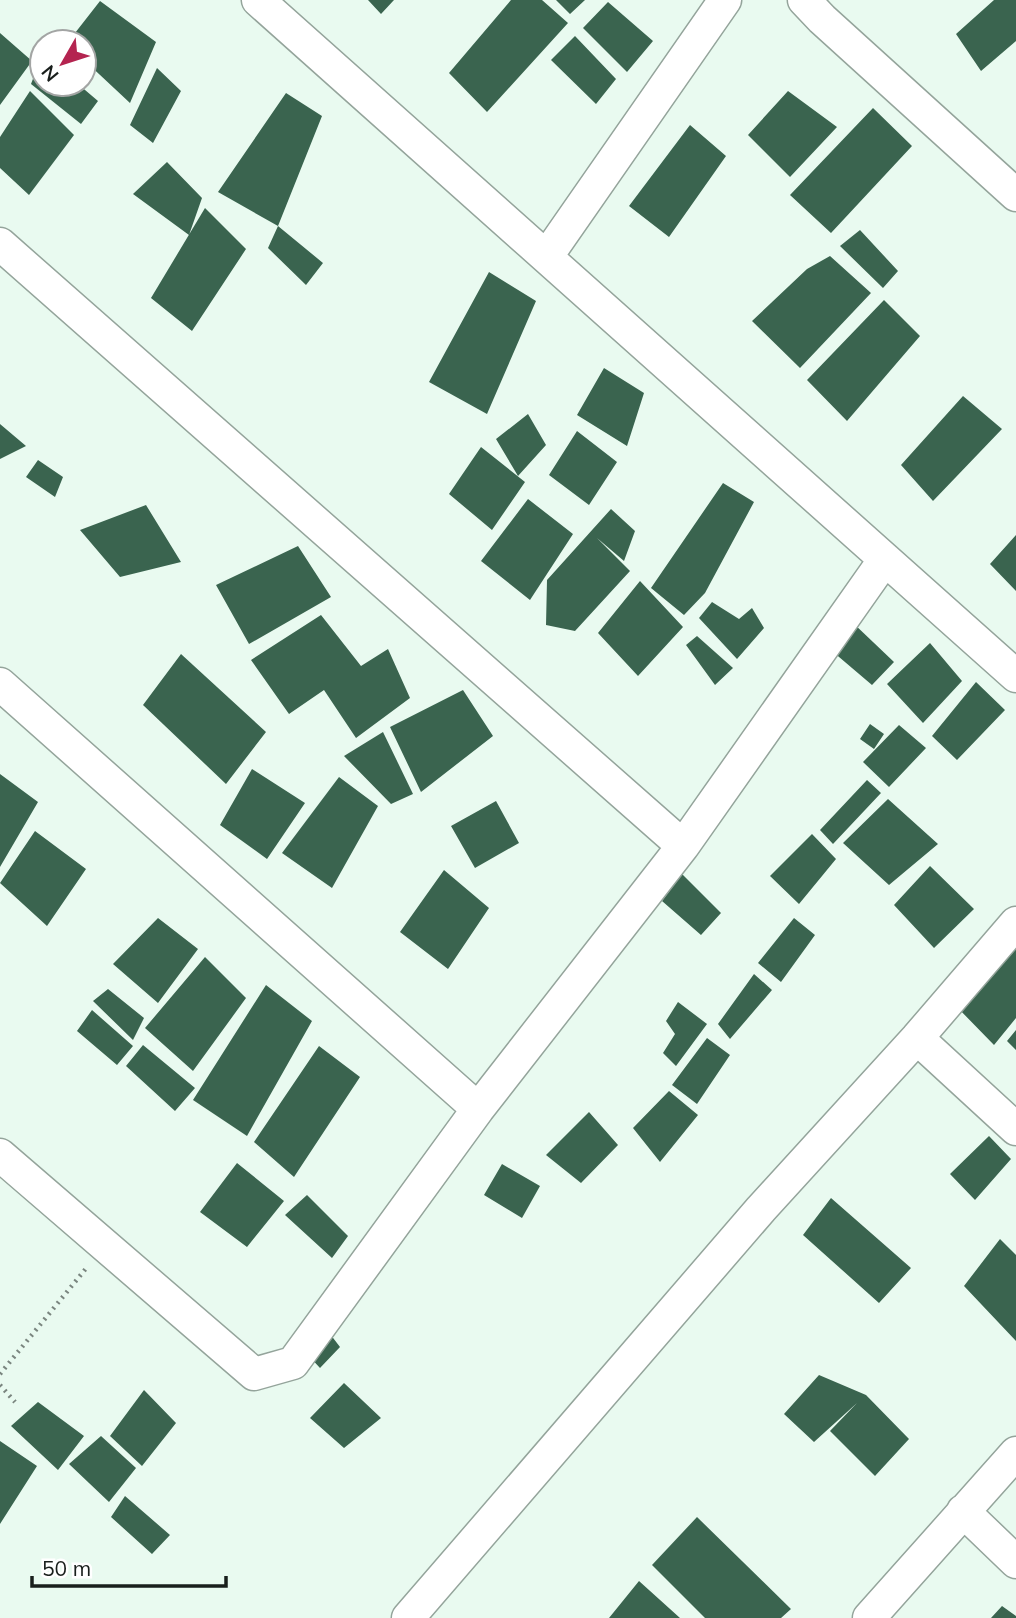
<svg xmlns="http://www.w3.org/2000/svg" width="1016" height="1618" font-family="Mulish,sans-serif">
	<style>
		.building { fill: #3a644f }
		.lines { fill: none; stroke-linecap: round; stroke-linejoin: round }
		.minor-casing { stroke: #94a49b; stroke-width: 35 }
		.path { stroke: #7a857f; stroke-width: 4.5; stroke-dasharray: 2 5; stroke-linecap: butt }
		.minor { stroke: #fff; stroke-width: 32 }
	</style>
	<rect width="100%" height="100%" fill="#e9faf0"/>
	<path class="building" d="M368 0H394L381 14Z
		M511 0H542L568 23 487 112 449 73Z
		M556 0H585L570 14Z
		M994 0H1016V41L981 71 956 34Z
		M100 1 156 42 130 103 84 60V42H68Z
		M608 2 653 41 627 72 583 28Z
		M0 33 32 61 0 105Z
		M575 36 616 79 596 104 551 60Z
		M42 55V84H78L98 101 81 124 31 84Z
		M157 68 181 91 153 143 130 125Z
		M30 91 74 135 29 195 0 168V137Z
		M788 91 837 127 790 177 748 135Z
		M286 93 322 116 278 226 218 192Z
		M873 108 912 146 831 233 790 195Z
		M690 125 726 156 669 237 629 206Z
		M167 162 202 198 189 235 133 194Z
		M205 208 246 249 192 331 151 298Z
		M278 226 323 263 306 285 268 248Z
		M860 230 898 271 883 288 840 246Z
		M830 256 871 293 800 368 752 321 807 269Z
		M489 272 536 301 487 414 429 382Z
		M884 300 920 336 847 421 807 380Z
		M604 368 644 393 627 446 577 415Z
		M963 396 1002 429 933 501 901 465Z
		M528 414 546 445 518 476 496 439Z
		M0 424 26 446 0 459Z
		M577 431 617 462 589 505 549 475Z
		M481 447 525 482 492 530 449 494Z
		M38 460 63 477 55 497 26 477Z
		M723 483 754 502 705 593 684 615 651 588Z
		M528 499 573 534 530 600 481 561Z
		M146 505 181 562 120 577 80 530Z
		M611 509 635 531 624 561 597 538 630 571 575 631 546 625 547 580Z
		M1016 535V591L990 564Z
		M298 546 331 597 249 644 216 585Z
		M640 581 683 627 638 676 598 633Z
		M712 602 739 619 752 608 764 628 737 659 699 618Z
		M321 615 361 666 388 649 410 698 356 738 324 690 289 714 251 660Z
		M852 622 894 662 872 685 832 651Z
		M697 636 733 668 715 685 686 645Z
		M930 643 962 681 923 723 887 684Z
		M181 654 266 732 226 784 143 705Z
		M976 682 1005 710 957 760 932 736Z
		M463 690 493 736 421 792 390 727Z
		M870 724 884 734 874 749 860 739Z
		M899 725 926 748 889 787 863 762Z
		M383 732 413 794 391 804 344 756Z
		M252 769 305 803 267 859 220 825Z
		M0 774 38 802 0 867Z
		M339 777 378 806 332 888 282 853Z
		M867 780 881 793 833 844 820 830Z
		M888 799 938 844 889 885 843 843Z
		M496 801 519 843 475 868 451 826Z
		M35 831 86 869 47 926 0 883Z
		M812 834 836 859 799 904 770 876Z
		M930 866 974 909 934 948 894 905Z
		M444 870 489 908 448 969 400 932Z
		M682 874 721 913 701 935 662 901Z
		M158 918 198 949 158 1003 113 964Z
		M794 918 815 935 781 982 758 963Z
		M1016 941V1018L994 1045 955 1005Z
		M205 957 246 998 193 1071 145 1028Z
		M754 974 772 990 730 1039 718 1024Z
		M266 985 312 1021 247 1136 193 1100Z
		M108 989 144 1018 133 1040 93 1001Z
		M678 1002 707 1024 676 1066 663 1053 675 1034 666 1021Z
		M92 1010 133 1046 117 1065 77 1031Z
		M1016 1030V1050L1007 1041Z
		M707 1038 730 1055 697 1104 672 1085Z
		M143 1045 195 1088 175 1111 126 1066Z
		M319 1046 360 1077 294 1177 254 1142Z
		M669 1091 698 1115 660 1162 633 1128Z
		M589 1112 618 1145 581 1183 546 1155Z
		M989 1136 1011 1159 975 1200 950 1174Z
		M237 1163 284 1201 247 1247 200 1212Z
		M502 1164 540 1186 522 1218 484 1195Z
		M307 1195 348 1236 332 1258 285 1215Z
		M831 1198 911 1268 879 1303 803 1235Z
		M1000 1239 1016 1255V1341L964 1286Z
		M327 1330 340 1347 320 1368 308 1355Z
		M819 1375 866 1395 909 1439 875 1476 830 1431 857 1403 814 1442 784 1414Z
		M344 1383 381 1418 344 1448 310 1418Z
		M144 1390 176 1423 142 1466 110 1436Z
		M38 1402 84 1436 58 1470 11 1426Z
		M101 1436 136 1468 109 1502 69 1464Z
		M0 1441 37 1466 0 1524Z
		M125 1496 170 1535 152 1554 111 1517Z
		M697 1517 791 1609 781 1618H705L652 1565Z
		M639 1581 680 1618H609Z
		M1002 1606 1016 1616V1618H991Z"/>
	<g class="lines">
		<defs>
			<path id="minor" d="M258 0 1016 676
				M804 0 822 19 1016 195
				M0 244 683 846
				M547 256 725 0
				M0 684 478 1109
				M917 1038 1016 1129
				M0 1155 254 1374 293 1363 478 1109 683 846 885 559
				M963 1511 1016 1562
				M408 1618 761 1209 917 1038 1016 923
				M869 1618 1016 1453"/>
		</defs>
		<use href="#minor" class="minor-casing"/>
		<path class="path" d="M0 1374 88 1266
			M0 1385 15 1402"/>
		<use href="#minor" class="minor"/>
	</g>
	<g transform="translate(63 63) rotate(231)"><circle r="33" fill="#ffffff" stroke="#a3a5a4" stroke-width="2"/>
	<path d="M0-5L12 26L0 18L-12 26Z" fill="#b42450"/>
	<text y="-10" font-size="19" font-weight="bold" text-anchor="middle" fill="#191f1c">N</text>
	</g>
	<path d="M32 1576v10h194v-10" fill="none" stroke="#191f1c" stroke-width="3.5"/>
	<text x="42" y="1576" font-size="21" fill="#191f1c" stroke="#ffffff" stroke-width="5" paint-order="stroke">50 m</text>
</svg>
